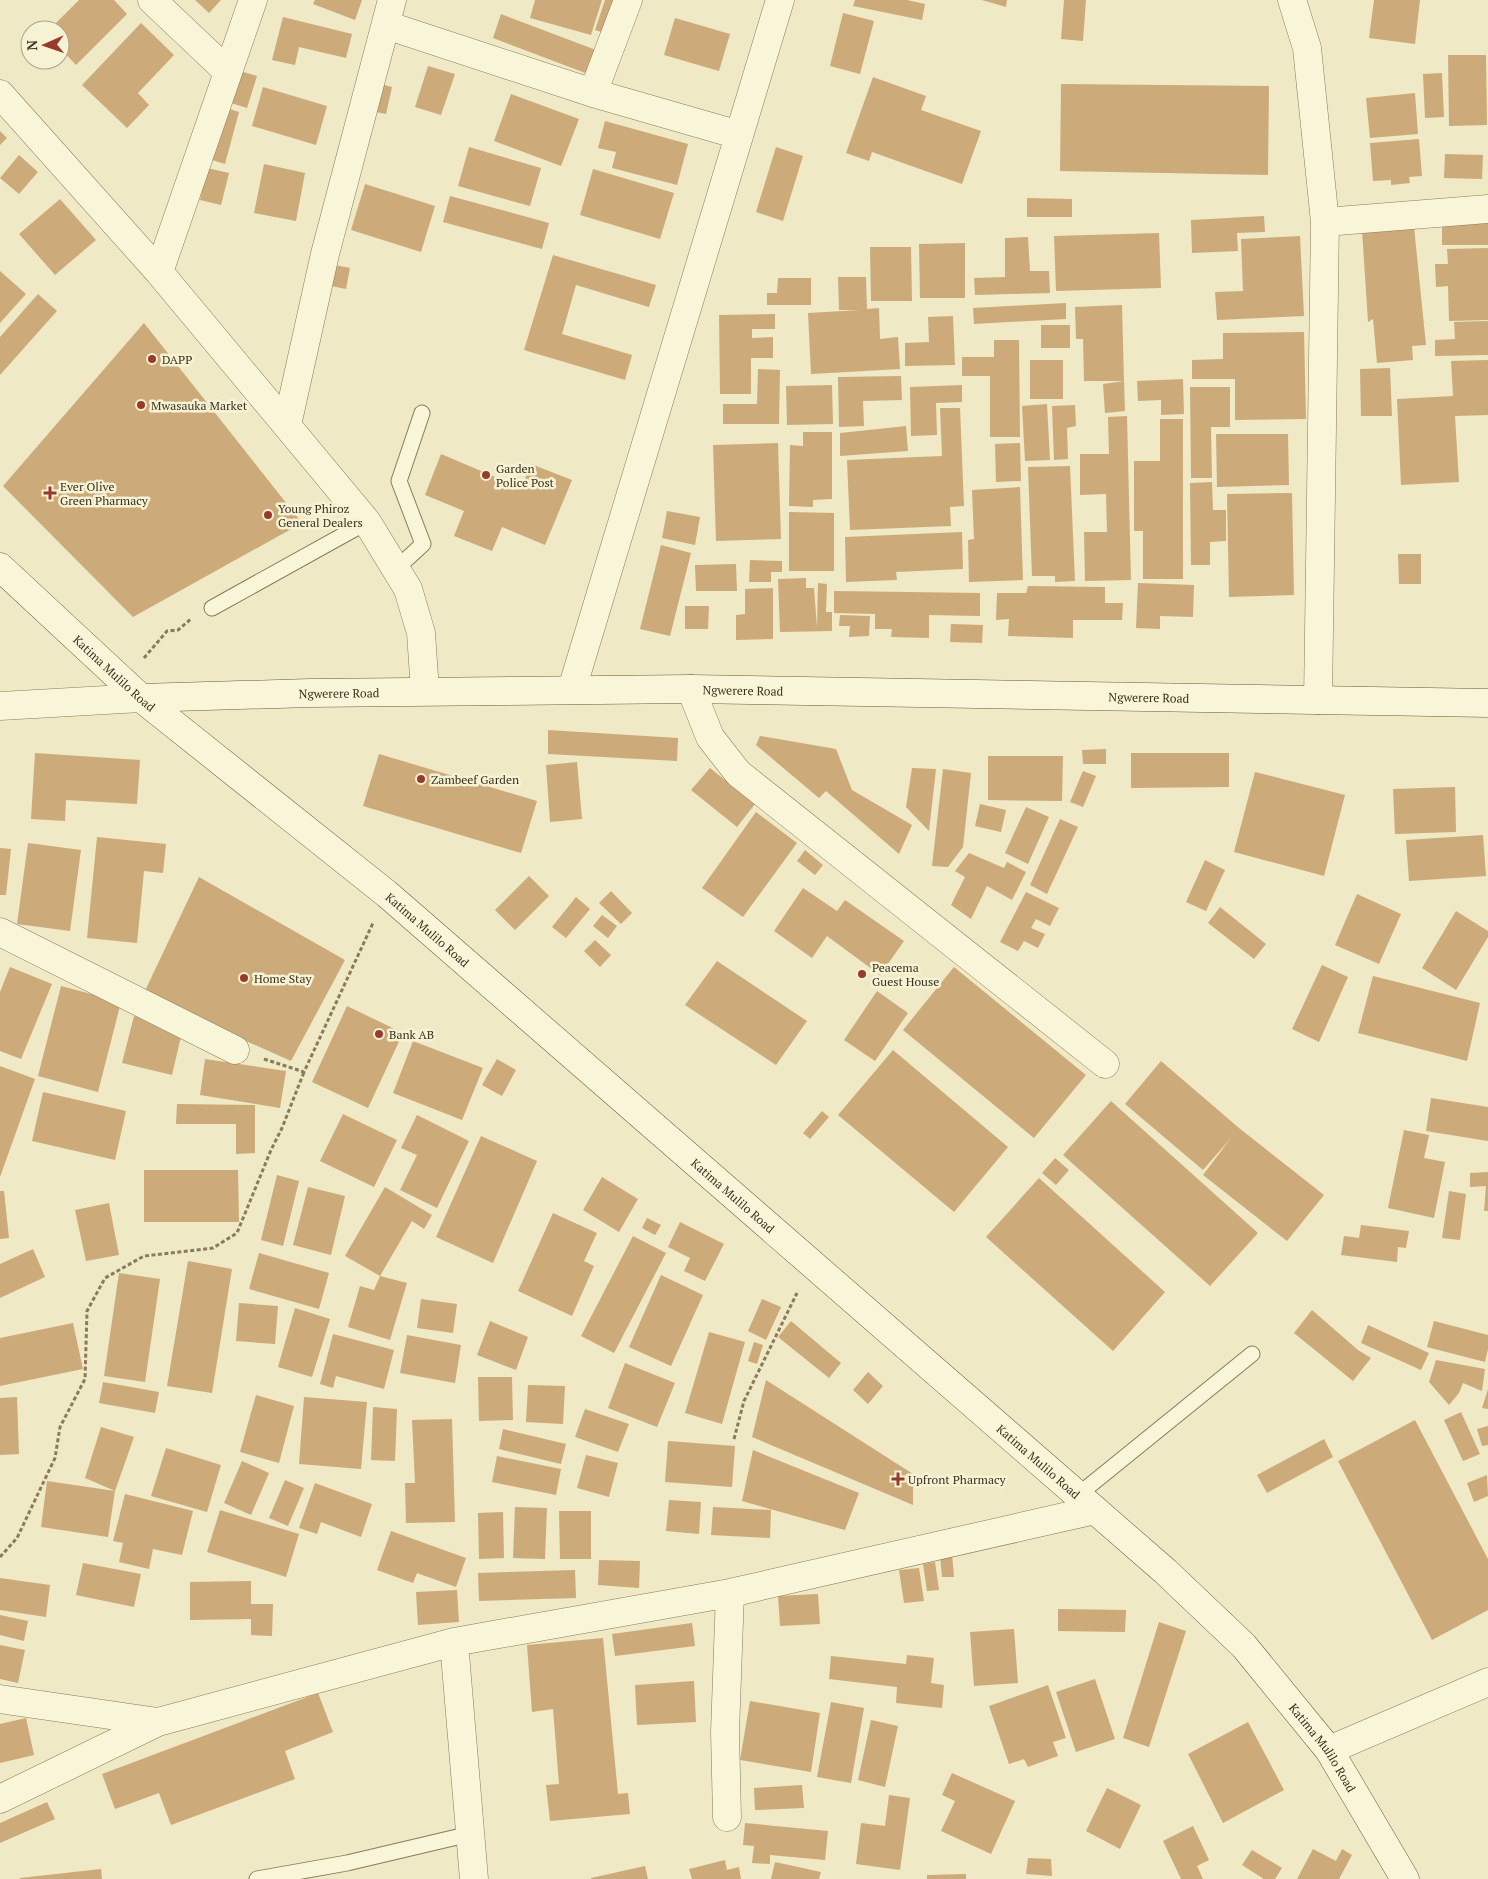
<svg xmlns="http://www.w3.org/2000/svg" width="1488" height="1879" font-family="'PT Serif',serif">
	<style>
		.building { fill: #cdaa7a }
		.lines { fill: none; stroke-linecap: round; stroke-linejoin: round }
		.lane-casing { stroke: #8a7b5a; stroke-width: 17 }
		.street-casing { stroke: #8a7b5a; stroke-width: 29 }
		.secondary-casing { stroke: #6b5c3e; stroke-width: 29 }
		.path { stroke: #8a7b5a; stroke-width: 3; stroke-dasharray: 4 2.5; stroke-linecap: butt }
		.lane { stroke: #f9f5d8; stroke-width: 15 }
		.street { stroke: #f9f5d8; stroke-width: 28 }
		.secondary { stroke: #f9f5d8; stroke-width: 28 }
		.poi-dot { fill: #993b2a; stroke: #f6f2d4; stroke-width: 2 }
		.labels { text-anchor: middle; dominant-baseline: central; stroke-width: 5; stroke-linejoin: round; paint-order: stroke }
		.poi-label { font-size: 12px; fill: #3a301f; stroke: #f6f2d4; text-anchor: start }
		.street-label { font-size: 12px; fill: #3a301f; stroke: #f6f2d4 }
	</style>
	<rect width="100%" height="100%" fill="#efe9c5"/>
	<path class="building" d="M79 0H114L127 14 76 65 60 48V30H49Z
		M195 0H221L209 13Z
		M315 0H362L355 20 313 4Z
		M535 0H602L591 35 530 18Z
		M605 0H622L611 35 595 30Z
		M855 0H907L925 4 922 20 853 6Z
		M982 0H1007L1006 7Z
		M1064 0H1086L1083 41 1061 39Z
		M1374 0H1420L1415 44 1369 38Z
		M843 13 874 21 860 74 830 66Z
		M501 14 596 50 588 74 493 38Z
		M283 17 352 34 346 58 299 47 295 65 272 60Z
		M675 18 730 34 719 71 664 55Z
		M141 23 174 55 138 93 149 105 127 128 82 85Z
		M1448 55H1486L1487 125 1449 126Z
		M428 66 455 74 441 115 415 107Z
		M237 70 257 76 247 108 228 102Z
		M1442 73 1444 117 1425 118 1423 74Z
		M873 77 926 96 921 110 981 131 962 184 872 152 869 161 846 153Z
		M377 83 392 87 386 114 371 111Z
		M1061 84 1269 86 1268 175 1060 171Z
		M263 87 327 106 316 145 252 126Z
		M1415 93 1418 134 1370 138 1366 98Z
		M511 94 579 119 561 166 494 141Z
		M223 107 239 112 225 164 209 159Z
		M605 121 688 144 677 185 612 168 616 152 598 148Z
		M0 131 7 138 0 145Z
		M1419 139 1422 176 1409 177 1410 183 1391 185V180L1373 181 1370 143Z
		M469 147 541 168 530 206 458 186Z
		M776 147 803 156 783 221 756 212Z
		M1445 154 1483 155 1482 179 1444 178Z
		M19 155 38 172 19 194 0 178Z
		M264 164 305 173 296 221 254 213Z
		M207 168 229 173 221 205 200 200Z
		M593 169 674 193 660 239 580 215Z
		M365 184 435 206 421 252 351 230Z
		M450 196 549 223 542 249 443 222Z
		M1027 198 1072 199V217H1027Z
		M60 199 96 240 55 275 19 234Z
		M1264 216 1265 232 1237 233 1238 251 1192 253 1191 220Z
		M1442 216H1488V245H1442Z
		M1414 227 1426 345 1412 346 1413 360 1377 363 1373 319 1368 322 1362 230Z
		M1159 233 1161 288 1056 291 1054 236Z
		M1300 236 1304 316 1217 320 1215 292 1243 291 1241 239Z
		M1028 237 1030 271H1049L1050 293 975 295 974 278 1005 277V238Z
		M965 243V298H920L919 244Z
		M870 247H911L912 301H871Z
		M1488 248V320L1449 321 1448 286 1436 287 1435 264H1448L1447 249Z
		M553 255 656 285 649 307 576 285 562 334 632 355 625 380 524 350Z
		M335 265 350 268 346 289 331 286Z
		M0 271 26 294 0 323Z
		M838 277H866L867 309 879 308 880 339 898 337 900 369 811 374 808 313 860 310H839Z
		M778 278H811V305H767V293H777Z
		M38 294 57 311 0 375V337Z
		M1066 303V319L974 324 973 308Z
		M1122 305 1124 381H1084L1083 339H1076L1075 307Z
		M775 314V329H752V338L773 337V358H751V394H720L719 315Z
		M953 316 955 365 905 366V343L929 342 928 317Z
		M1488 321V355L1435 356V340L1455 339 1454 322Z
		M144 323 302 523 133 617 3 486Z
		M1041 325H1070V348H1041Z
		M1304 332 1306 419 1235 420V379H1192V360L1223 359V333Z
		M994 340H1019L1020 437H990V376H962V357H994Z
		M1030 360H1063V399H1030Z
		M1488 360V415L1455 416 1459 482 1401 485 1397 399 1453 396 1451 361Z
		M1390 368 1392 416H1361L1360 369Z
		M758 369 780 370 779 424H723V404H757Z
		M901 376 902 400 863 401 864 426 839 427 838 377Z
		M1183 379 1184 414 1161 415V400L1138 401 1137 381Z
		M1124 381 1125 411 1105 413 1103 384Z
		M832 385 833 424 787 425 786 386Z
		M962 385V402L936 403 937 435 911 436 910 387Z
		M1190 387H1230V427H1211L1212 478H1191Z
		M1047 404 1050 460 1025 461 1022 406Z
		M1075 405 1076 426 1067 428 1068 459 1054 460 1052 406Z
		M940 408H960L964 506 950 507 951 526 850 530 847 460 942 456Z
		M1127 416 1131 580 1085 581 1084 532H1107L1106 494 1080 495V454H1109L1108 417Z
		M1160 419H1183V579H1143V531H1134V461H1160Z
		M906 426 908 451 840 456V433Z
		M803 432H832V499L813 500V507L789 506 790 445 803 446Z
		M1216 434H1288L1289 485 1217 487Z
		M778 443 781 539 716 541 713 445Z
		M1020 443 1021 481 996 482 995 444Z
		M441 454 521 488 531 464 572 480 545 545 502 527 492 551 454 536 464 511 425 495Z
		M1070 466 1075 581 1055 582V576H1032L1028 467Z
		M1212 482 1213 510H1226V541L1210 542V565H1191L1190 483Z
		M1020 487 1023 580 969 582 968 540 974 539 972 490Z
		M1292 493 1294 595 1229 597 1227 494Z
		M667 511 700 517 695 545 662 538Z
		M789 512 834 513V571H789Z
		M962 532 963 569 896 572 897 580 846 582 845 537Z
		M661 545 691 553 670 636 640 629Z
		M1398 554H1421V584H1399Z
		M750 560 782 561V572H771V582H749Z
		M736 564 737 591H696L695 565Z
		M806 578V588H814L817 627 818 583 827 584 826 612H832V631L780 632 778 579Z
		M1138 583 1194 585 1193 617 1160 616V629L1136 628Z
		M1028 586 1105 587V603H1123L1122 620H1073V638L1008 636 1009 619 996 620 997 593H1026Z
		M773 588V639L736 640V615L745 614V589Z
		M834 591 980 593V616L929 615V638L891 637 892 629H875V614L834 613Z
		M685 606H709L708 629H685Z
		M840 615 870 616 869 636 849 637 850 626H839Z
		M951 624 983 625 982 643 950 642Z
		M548 730 678 738 677 761 548 754Z
		M760 736 836 749 852 790 912 825 899 854 826 791 819 798 756 745Z
		M1106 749V764H1083L1082 750Z
		M35 753 140 760 137 804 66 800 65 821 31 819Z
		M1131 753H1229V787L1131 788Z
		M379 754 537 801 521 853 363 806Z
		M988 756H1063L1062 801 988 800Z
		M577 762 582 819 550 822 546 765Z
		M710 768 755 804 737 827 691 790Z
		M912 768 936 769 929 831 906 807Z
		M943 769 971 773 963 847 948 867 932 866Z
		M1083 771 1096 776 1083 807 1070 802Z
		M1255 772 1345 795 1324 876 1234 852Z
		M1455 787 1456 832 1395 834 1393 789Z
		M980 804 1006 810 1001 832 975 826Z
		M1026 807 1049 817 1028 864 1005 853Z
		M756 812 797 843 743 917 702 888Z
		M1060 819 1078 827 1047 894 1030 885Z
		M1483 835 1486 876 1409 881 1406 840Z
		M97 837 166 844 163 873 144 871 137 943 87 938Z
		M28 843 81 850 70 931 17 924Z
		M0 848 11 849 6 895H0Z
		M805 850 823 865 815 875 797 861Z
		M969 853 1004 868 1007 862 1026 872 1012 900 987 886 971 919 951 905 965 877 955 871Z
		M1205 860 1225 870 1206 911 1186 902Z
		M529 876 549 896 515 930 495 910Z
		M199 877 345 960 291 1061 143 995Z
		M803 888 837 911 845 900 904 941 880 975 827 936 812 958 774 931Z
		M611 891 632 913 621 924 599 903Z
		M1026 892 1059 908 1050 926 1036 919 1031 928 1045 934 1038 948 1024 941 1018 951 1000 942Z
		M1357 894 1401 914 1379 964 1335 945Z
		M576 897 590 909 566 938 552 927Z
		M1220 907 1266 944 1254 959 1208 923Z
		M1456 911 1488 931V937L1456 990 1422 968Z
		M602 915 617 926 608 938 593 926Z
		M595 940 611 955 600 967 584 951Z
		M717 961 807 1021 776 1065 685 1005Z
		M1322 965 1348 977 1319 1042 1292 1029Z
		M10 967 52 984 21 1059 0 1051V992Z
		M954 967 1086 1075 1034 1138 903 1030Z
		M1373 976 1480 1003 1467 1061 1358 1033Z
		M61 986 121 1002 98 1092 38 1076Z
		M877 991 908 1013 875 1061 844 1040Z
		M347 1006 403 1033 368 1108 312 1082Z
		M134 1016 183 1028 172 1075 122 1063Z
		M413 1041 483 1068 462 1120 393 1093Z
		M893 1050 1008 1147 954 1212 838 1115Z
		M205 1059 286 1071 280 1108 200 1095Z
		M497 1059 516 1070 502 1096 482 1085Z
		M1161 1061 1239 1128 1324 1195 1287 1241 1203 1175 1231 1138 1203 1170 1125 1104Z
		M0 1066 35 1079 0 1177Z
		M43 1092 126 1111 115 1160 32 1141Z
		M1431 1098 1488 1107V1141L1426 1131Z
		M1111 1101 1258 1233 1210 1286 1063 1155Z
		M177 1104 255 1105V1153L236 1154V1124H176Z
		M822 1111 829 1117 810 1139 803 1133Z
		M343 1114 397 1140 374 1187 320 1161Z
		M417 1115 469 1141 437 1208 400 1190 417 1155 401 1148Z
		M1404 1130 1429 1135 1424 1158 1445 1162 1434 1218 1388 1208Z
		M481 1136 537 1161 493 1263 436 1237Z
		M1055 1158 1069 1170 1056 1185 1042 1173Z
		M144 1170H238L239 1222H144Z
		M1488 1172V1211H1484L1486 1186 1470 1187V1173Z
		M277 1175 299 1181 283 1246 261 1240Z
		M602 1177 638 1199 619 1232 583 1210Z
		M1039 1178 1165 1292 1113 1351 986 1237Z
		M308 1187 345 1196 331 1255 293 1245Z
		M385 1187 432 1215 424 1229 412 1221 380 1276 345 1256Z
		M0 1191H4L9 1238 0 1239Z
		M1449 1191 1466 1194 1460 1240 1442 1238Z
		M109 1203 119 1255 86 1261 75 1210Z
		M553 1213 597 1233 584 1261 594 1266 572 1316 518 1291Z
		M647 1218 661 1225 655 1235 642 1228Z
		M680 1222 724 1244 705 1281 684 1271 690 1258 668 1247Z
		M1361 1225 1409 1231 1406 1248 1398 1247 1397 1262 1341 1255 1344 1236 1359 1238Z
		M633 1236 666 1253 614 1353 581 1336Z
		M33 1249 45 1277 0 1298V1264Z
		M259 1253 329 1273 319 1309 249 1289Z
		M188 1261 232 1269 212 1393 167 1386Z
		M119 1273 160 1279 145 1382 104 1376Z
		M661 1275 703 1295 671 1366 629 1347Z
		M380 1276 407 1283 390 1340 348 1327 360 1286 374 1290Z
		M421 1299 457 1304 453 1333 417 1328Z
		M762 1299 781 1307 766 1340 748 1331Z
		M239 1303 278 1306 275 1344 236 1341Z
		M295 1308 330 1319 312 1377 278 1367Z
		M1312 1310 1358 1350 1371 1358 1353 1381 1294 1333Z
		M490 1321 528 1337 516 1370 477 1355Z
		M791 1321 841 1363 829 1378 778 1337Z
		M1434 1321 1488 1335V1349L1485 1362 1427 1347Z
		M73 1323 83 1369 0 1386V1338Z
		M1368 1325 1429 1353 1421 1370 1361 1343Z
		M709 1332 745 1342 722 1424 685 1413Z
		M333 1334 394 1350 384 1389 336 1376 333 1388 320 1384Z
		M407 1335 461 1345 455 1383 400 1373Z
		M754 1342 763 1345 757 1364 748 1361Z
		M1436 1360 1485 1369 1482 1391 1463 1383 1459 1393 1449 1405 1429 1382Z
		M625 1363 675 1383 657 1427 608 1408Z
		M868 1372 883 1386 868 1404 853 1390Z
		M478 1377H512L513 1420 479 1421Z
		M766 1380 913 1474V1505L752 1437Z
		M103 1382 159 1392 155 1413 99 1403Z
		M528 1385 565 1386 563 1424 526 1422Z
		M1488 1389V1409L1482 1408Z
		M256 1395 294 1406 279 1463 240 1452Z
		M17 1397 19 1454 0 1455V1398Z
		M304 1397 367 1402 361 1469 299 1464Z
		M373 1407 397 1409 395 1461 371 1460Z
		M585 1409 629 1424 618 1452 575 1437Z
		M1461 1412 1480 1454 1463 1461 1444 1420Z
		M452 1419 455 1522 406 1523 405 1483H415L412 1420Z
		M1415 1420 1488 1559V1610L1432 1640 1338 1461Z
		M1488 1426V1445L1482 1446 1477 1429Z
		M101 1427 134 1437 115 1491 85 1478Z
		M503 1429 566 1444 561 1464 499 1449Z
		M1324 1439 1333 1457 1267 1493 1257 1475Z
		M668 1441 735 1446 732 1487 665 1482Z
		M166 1448 221 1465 207 1512 151 1496Z
		M753 1450 859 1493 845 1530 742 1501Z
		M586 1455 618 1463 609 1497 577 1488Z
		M497 1456 561 1469 556 1495 492 1482Z
		M242 1461 269 1473 251 1515 224 1503Z
		M1487 1475 1488 1496 1474 1502 1467 1483Z
		M285 1480 304 1488 288 1526 269 1518Z
		M47 1481 115 1491 108 1537 41 1527Z
		M315 1483 372 1504 361 1537 321 1522 317 1534 299 1528Z
		M125 1494 193 1511 182 1555 153 1549 149 1569 119 1562 123 1543 113 1541Z
		M669 1500 701 1502 699 1534 666 1531Z
		M515 1507 547 1508 545 1559 513 1558Z
		M713 1507 771 1510 770 1538 711 1535Z
		M220 1510 299 1534 286 1577 207 1552Z
		M559 1511H591V1559H560Z
		M503 1512 504 1558 479 1559 478 1513Z
		M391 1531 466 1558 456 1587 417 1573 413 1583 377 1570Z
		M952 1554 954 1577H942L940 1555Z
		M599 1560 640 1561 639 1588 598 1585Z
		M935 1562 939 1590 927 1591 923 1564Z
		M83 1563 141 1574 134 1607 76 1595Z
		M919 1568 924 1601 904 1603 899 1570Z
		M575 1570 576 1598 479 1601 478 1573Z
		M0 1578 50 1585 46 1617 0 1610Z
		M251 1581V1604H273L272 1636 251 1635V1619L190 1620V1582Z
		M457 1590 459 1622 418 1625 416 1592Z
		M818 1594 820 1624 780 1626 778 1596Z
		M1058 1609 1126 1610 1125 1632 1058 1631Z
		M0 1615 28 1621 24 1641 0 1635Z
		M1159 1622 1186 1631 1149 1747 1123 1738Z
		M692 1623 695 1646 615 1656 612 1634Z
		M1014 1629 1018 1683 974 1686 970 1632Z
		M603 1638 618 1794 628 1793 630 1814 550 1821 546 1785 559 1784 553 1709 532 1712 527 1645Z
		M0 1645 25 1650 18 1683 0 1679Z
		M907 1655 934 1658 931 1683 944 1685 942 1708 896 1703 897 1687 829 1679 831 1656 906 1664Z
		M1095 1679 1115 1739 1076 1752 1056 1692Z
		M694 1681 696 1722 637 1725 635 1685Z
		M1048 1685 1066 1738 1053 1742 1058 1756 1028 1767 1024 1759 1009 1764 989 1706Z
		M318 1693 333 1732 285 1751 295 1779 171 1825 159 1793 115 1809 102 1774Z
		M750 1701 820 1713 811 1772 740 1760Z
		M831 1702 864 1708 851 1783 817 1777Z
		M26 1718 34 1755 0 1763V1724Z
		M871 1720 898 1726 885 1787 858 1780Z
		M1248 1722 1284 1790 1223 1823 1188 1754Z
		M952 1773 1015 1801 991 1854 941 1831 955 1801 942 1795Z
		M802 1785 804 1808 755 1810 754 1788Z
		M1107 1788 1141 1805 1120 1849 1086 1831Z
		M889 1795 910 1798 900 1870 856 1864 861 1823 885 1826Z
		M47 1802 55 1819 0 1843V1823Z
		M745 1823 828 1831 825 1860 770 1855V1864L752 1863 754 1846 743 1845Z
		M1193 1826 1209 1860 1197 1866 1203 1879H1181L1163 1841Z
		M1313 1849 1336 1861 1342 1849 1352 1855 1339 1879H1297Z
		M1252 1850 1282 1868 1275 1879H1264L1242 1865Z
		M1028 1858 1051 1859 1052 1876 1026 1874Z
		M725 1860 727 1870 739 1867 741 1879H692L689 1869Z
		M775 1862 821 1872 819 1879H771Z
		M645 1866 648 1879H591V1878Z
		M101 1869 102 1879H20V1878Z
		M966 1874V1879H927V1875Z"/>
	<g class="lines">
		<defs>
			<path id="lane" d="M396 569 423 544 399 481 422 413
				M212 608 367 522
				M1078 1495 1252 1354
				M257 1879 347 1863 470 1834"/>
			<path id="street" d="M152 0 228 72
				M1292 0 1307 48 1325 222 1318 700
				M386 25 593 93 739 135
				M593 93 628 0
				M0 94 159 272 367 522 408 589 421 633 425 691
				M1325 222 1488 209
				M159 272 253 0
				M287 425 325 254 392 0
				M572 689 780 0
				M691 689 710 737 738 773 1105 1064
				M0 706 141 698
				M0 932 235 1050
				M454 1642 474 1879
				M0 1699 158 1722
				M1329 1750 1488 1682
				M0 1799 158 1722 454 1642 730 1593 1095 1510
				M727 1817 725 1732 730 1593"/>
			<g id="secondary">
				<path id="s1" d="M0 567 141 698 387 894 1165 1571 1244 1646 1329 1750 1405 1879"/>
				<path id="s2" d="M141 698 310 693 691 689 1488 703"/>
			</g>
		</defs>
		<use href="#lane" class="lane-casing"/>
		<use href="#street" class="street-casing"/>
		<use href="#secondary" class="secondary-casing"/>
		<path class="path" d="M144 658 167 631 178 630 191 619
			M264 1059 304 1072 373 923
			M734 1439 744 1401 797 1293
			M0 1557 17 1538 55 1458 60 1427 85 1379 87 1311 105 1278 144 1256 213 1248 237 1233 271 1150 282 1128 304 1072"/>
		<use href="#lane" class="lane"/>
		<use href="#street" class="street"/>
		<use href="#secondary" class="secondary"/>
	</g>
	<g class="poi-dot">
		<circle cx="152" cy="359" r="5"/>
		<circle cx="141" cy="405" r="5"/>
		<circle cx="486" cy="475" r="5"/>
		<path d="M47.5 485.5h5v5h5v5h-5v5h-5v-5h-5v-5h5z"/>
		<circle cx="268" cy="515" r="5"/>
		<circle cx="421" cy="779" r="5"/>
		<circle cx="862" cy="974" r="5"/>
		<circle cx="244" cy="978" r="5"/>
		<circle cx="379" cy="1034" r="5"/>
		<path d="M895.5 1471.5h5v5h5v5h-5v5h-5v-5h-5v-5h5z"/>
	</g>
	<g class="labels">
		<g class="poi-label">
			<text x="162" y="359">DAPP</text>
			<text x="151" y="405">Mwasauka Market</text>
			<text x="496" y="468">Garden<tspan x="496" dy="14">Police Post</tspan></text>
			<text x="60" y="486">Ever Olive<tspan x="60" dy="14">Green Pharmacy</tspan></text>
			<text x="278" y="508">Young Phiroz<tspan x="278" dy="14">General Dealers</tspan></text>
			<text x="431" y="779">Zambeef Garden</text>
			<text x="872" y="967">Peacema<tspan x="872" dy="14">Guest House</tspan></text>
			<text x="254" y="978">Home Stay</text>
			<text x="389" y="1034">Bank AB</text>
			<text x="908" y="1479">Upfront Pharmacy</text>
		</g>
		<g class="street-label">
			<text stroke="none"><textPath href="#s1" startOffset="156">Katima Mulilo Road</textPath></text>
			<text stroke="none"><textPath href="#s2" startOffset="602">Ngwerere Road</textPath></text>
			<text stroke="none"><textPath href="#s2" startOffset="198">Ngwerere Road</textPath></text>
			<text stroke="none"><textPath href="#s2" startOffset="1008">Ngwerere Road</textPath></text>
			<text stroke="none"><textPath href="#s1" startOffset="561">Katima Mulilo Road</textPath></text>
			<text stroke="none"><textPath href="#s1" startOffset="966">Katima Mulilo Road</textPath></text>
			<text stroke="none"><textPath href="#s1" startOffset="1371">Katima Mulilo Road</textPath></text>
			<text stroke="none"><textPath href="#s1" startOffset="1776">Katima Mulilo Road</textPath></text>
		</g>
	</g>
	<g transform="translate(45 45) rotate(268)"><circle r="24" fill="#f6f2d4" stroke="#aba48c"/>
	<path d="M0-4L9 19L0 12L-9 19Z" fill="#993b2a"/>
	<text y="-8" font-size="14" font-weight="bold" text-anchor="middle" fill="#3a301f">N</text>
	</g>
</svg>
